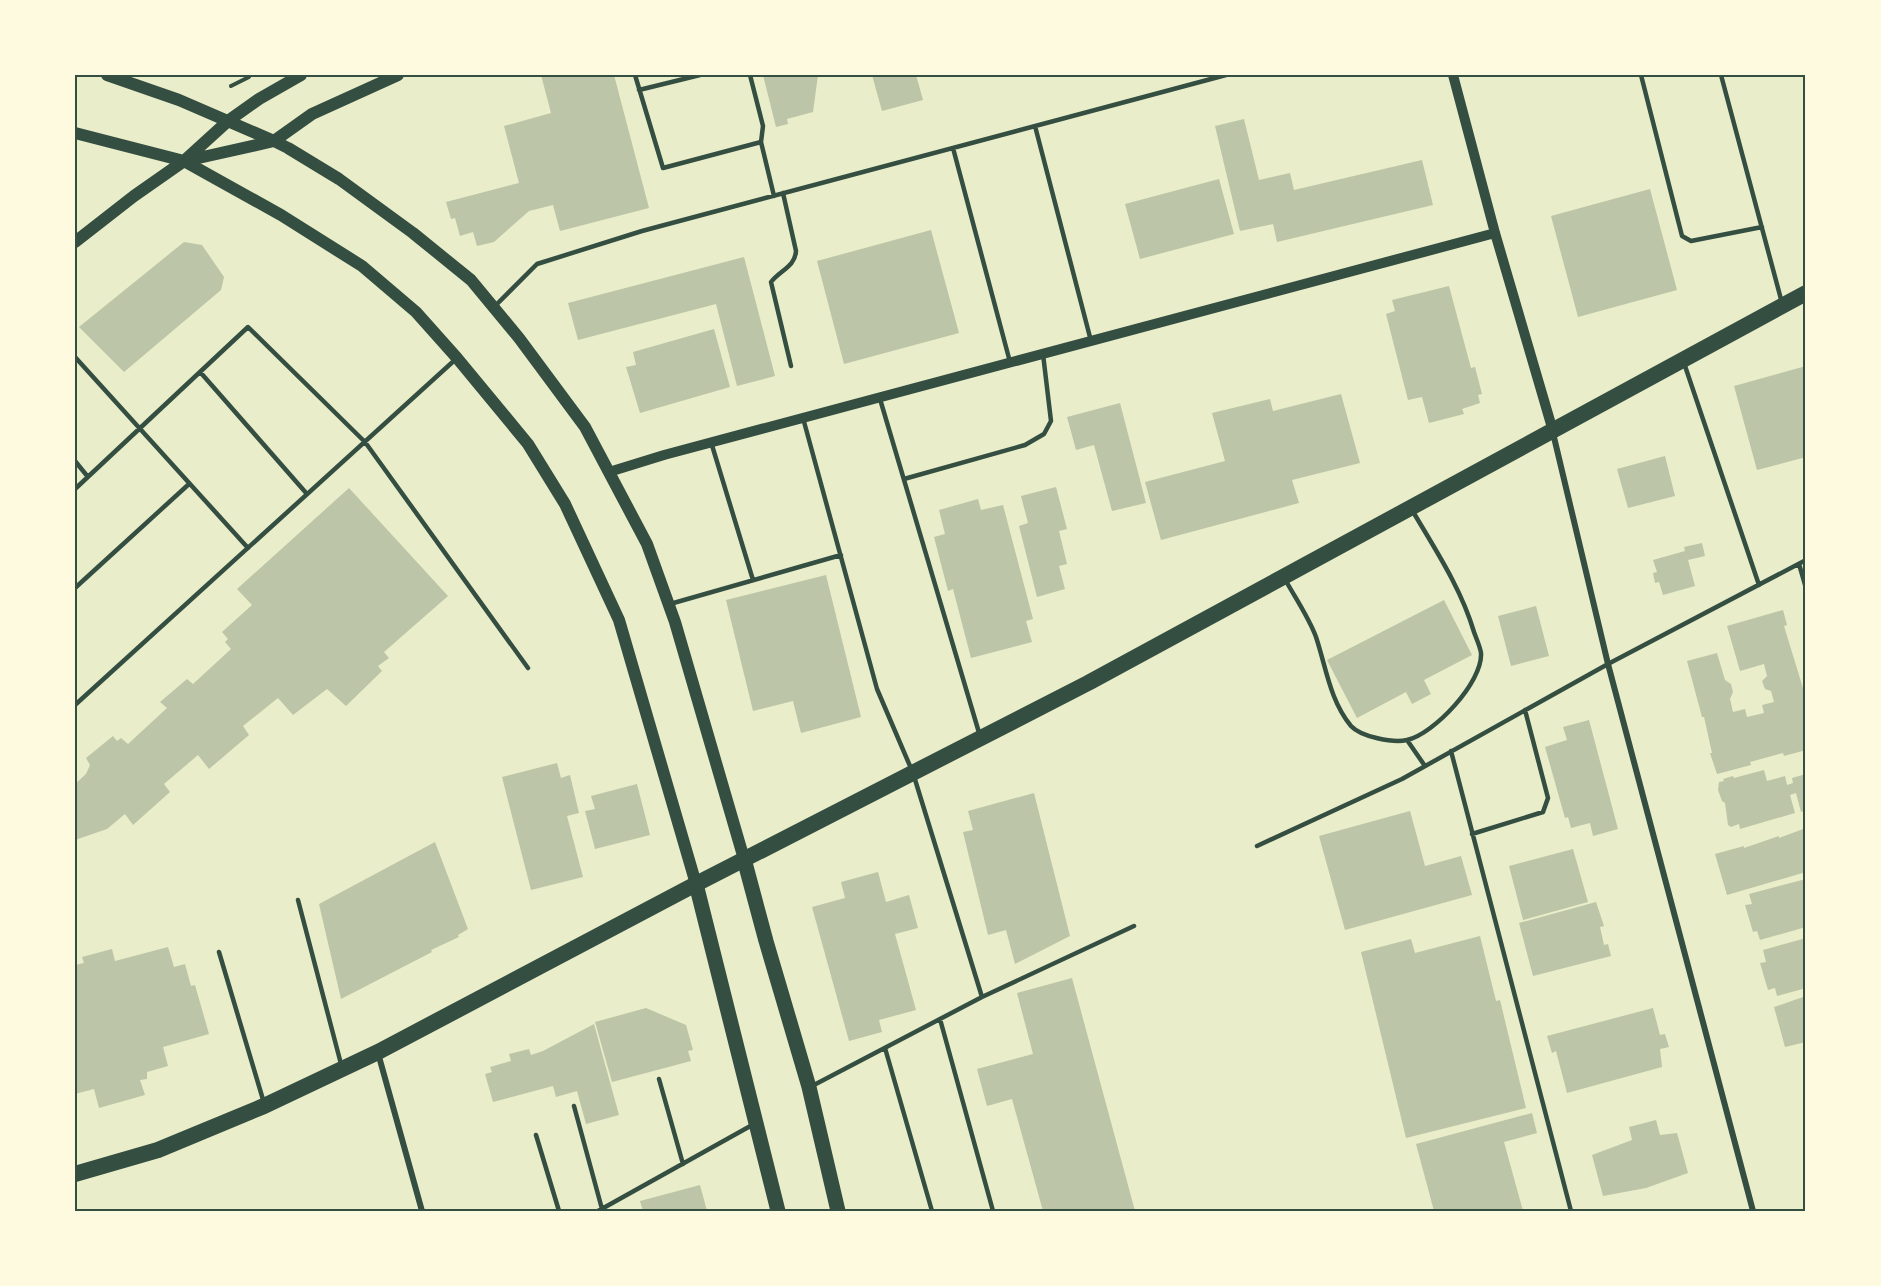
<svg xmlns="http://www.w3.org/2000/svg" width="1881" height="1286" font-family="Literata,serif">
	<style>
		.building { fill: #bcc5a7 }
		.lines { fill: none; stroke-linecap: round; stroke-linejoin: round }
		.path { stroke: #344e41; stroke-width: 4 }
		.service { stroke: #344e41; stroke-width: 4.5 }
		.minor { stroke: #344e41; stroke-width: 6 }
		.tertiary { stroke: #344e41; stroke-width: 10 }
		.secondary { stroke: #344e41; stroke-width: 12 }
		.primary { stroke: #344e41; stroke-width: 15 }
		.trunk { stroke: #344e41; stroke-width: 16 }
		.neatline { fill: none; stroke: #344e41; stroke-width: 2 }
	</style>
	<rect width="100%" height="100%" fill="#e9edc9"/>
	<path class="building" d="M541 75H614L649 208 560 231 553 205 529 211 494 242 477 246 473 232 460 236 455 218 451 219 446 202 519 183 504 126 551 113Z
		M763 75H818L813 112 787 119 788 124 776 127Z
		M872 75H916L923 100 882 111Z
		M1244 119 1259 180 1290 173 1294 190 1422 160 1433 205 1277 242 1273 224 1240 231 1215 126Z
		M1219 179 1234 234 1140 259 1125 204Z
		M1650 189 1677 290 1578 317 1551 216Z
		M931 230 959 333 844 364 817 261Z
		M184 242 202 245 224 277 221 290 124 372 79 327Z
		M744 257 775 376 737 386 716 304 578 340 568 303Z
		M1449 286 1471 368 1475 367 1482 394 1478 395 1480 403 1462 409 1464 414 1429 423 1422 397 1408 400 1386 314 1395 311 1392 300Z
		M714 329 730 387 640 413 626 367 636 365 633 352Z
		M1806 366V457L1757 470 1734 386Z
		M1341 394 1360 463 1292 480 1299 503 1161 540 1145 482 1225 461 1212 413 1270 399 1273 411Z
		M1120 403 1146 503 1112 511 1094 445 1076 450 1067 417Z
		M1665 456 1675 496 1628 508 1617 469Z
		M1056 487 1067 529 1059 531 1067 564 1059 566 1065 589 1037 597 1019 526 1028 523 1021 496Z
		M349 488 448 596 384 652 389 658 378 666 382 671 346 706 327 689 293 715 278 698 243 726 249 735 209 769 198 755 164 784 170 792 133 825 125 814 107 829 75 840V784L86 774 90 765 86 758 113 736 117 741 121 738 128 744 167 708 160 702 187 679 193 684 231 649 225 642 228 639 222 632 252 605 237 589Z
		M978 499 981 510 1003 505 1033 619 1026 621 1032 642 971 658 953 589 948 591 934 537 945 534 939 510Z
		M1702 543 1705 556 1688 560 1695 586 1663 595 1659 582 1655 583 1653 573 1657 572 1653 560 1685 551 1684 547Z
		M826 575 861 717 801 733 793 701 753 711 726 600Z
		M1444 600 1472 655 1424 680 1431 694 1412 704 1406 692 1357 718 1327 660Z
		M1536 606 1549 656 1511 666 1498 616Z
		M1783 610 1787 625 1784 626 1806 698V750L1784 756 1783 753 1750 762 1751 765 1717 774 1710 753H1712L1704 717H1702L1687 661 1717 653 1725 680 1731 684 1733 692 1730 699 1733 712 1745 709 1747 717 1764 713 1762 705 1774 702 1771 691 1765 689 1762 681 1767 676 1764 664 1740 671 1727 626Z
		M1589 720 1618 829 1593 836 1590 823 1571 828 1568 817 1565 818 1545 747 1567 740 1563 727Z
		M557 763 561 778 570 775 579 813 567 816 583 877 531 890 502 777Z
		M1764 770 1767 781 1785 776 1787 785 1793 783 1792 778 1806 774V810L1801 812 1796 793 1790 795 1795 813 1740 829 1739 824 1731 827 1728 825 1725 803 1722 801 1718 790 1719 782 1724 781 1723 779 1733 776 1734 778Z
		M637 784 650 835 595 849 585 811 595 809 591 796Z
		M1034 793 1070 936 1015 964 1006 930 988 935 963 832 973 830 968 811Z
		M1410 811 1425 866 1461 856 1472 895 1345 930 1319 836Z
		M1806 828V872L1727 895 1715 854 1744 846V848L1779 836V838Z
		M435 842 468 929 458 935 459 937 431 950 432 952 341 999 319 904Z
		M1573 849 1588 902 1523 920 1509 866Z
		M878 872 886 902 909 895 918 928 895 934 916 1010 879 1020 882 1032 849 1041 812 907 845 898 841 882Z
		M1806 879V927L1760 940 1757 931 1753 932 1745 905 1752 904 1749 894Z
		M1596 902 1604 926 1600 927 1604 945 1608 944 1611 956 1533 976 1519 923Z
		M1480 936 1496 1001 1500 1000 1526 1108 1406 1138 1361 952 1411 939 1415 953Z
		M1806 938V988L1777 996 1775 988 1768 990 1760 963 1766 962 1763 950Z
		M168 947 174 967 185 964 191 986 195 985 209 1034 163 1047 168 1066 147 1072V1079L140 1080 145 1095 99 1108 94 1089 75 1094V965L84 963 82 957 112 949 115 961Z
		M1072 978 1135 1211H1043L1012 1099 987 1106 977 1069 1033 1054 1017 993Z
		M1806 996V1042L1785 1047 1774 1007Z
		M646 1008 686 1025 693 1050 688 1051 691 1061 612 1082 595 1022Z
		M1653 1008 1660 1035 1665 1034 1669 1047 1660 1049 1662 1067 1567 1093 1556 1051 1552 1053 1547 1036Z
		M594 1024 619 1115 586 1124 577 1091 556 1097 553 1086 493 1102 485 1074 492 1072 490 1067 511 1061 509 1054 529 1049 531 1055 543 1051Z
		M1532 1113 1537 1133 1504 1142 1523 1211H1434L1416 1144Z
		M1656 1120 1660 1135 1677 1133 1688 1173 1646 1188 1603 1196 1592 1155 1632 1140 1629 1127Z
		M700 1185 707 1211H643L640 1201Z"/>
	<g class="lines">
		<path class="path" d="M231 86 249 77"/>
		<path class="service" d="M635 75 663 168 761 142 774 196
			M750 75 763 126 761 142
			M1641 75 1682 236 1691 241 1762 227
			M1721 75 1782 303
			M639 90 700 75
			M1035 126 1091 341
			M953 148 1010 362
			M783 193 796 251C795 267 780 270 771 282L791 366
			M494 307 537 264 642 231 1226 75
			M75 357 248 548
			M1684 363 1759 585
			M201 373 307 494
			M880 399 980 736
			M803 418 877 689 913 773 982 997
			M711 442 753 580
			M75 461 88 477
			M904 479 1025 445 1044 434 1051 421 1043 354
			M75 489 248 327 365 442 528 668
			M1799 564 1806 588
			M1286 581C1296 599 1309 618 1316 637 1326 667 1330 701 1351 726 1361 737 1393 743 1407 740 1434 734 1483 682 1481 653 1480 646 1476 638 1474 632 1461 588 1435 549 1412 510
			M75 588 189 484
			M670 604 841 555
			M75 705 457 358
			M1407 740 1425 766
			M1451 751 1571 1211
			M1472 834 1543 812 1548 798 1525 710
			M1257 846 1402 779 1608 664 1806 560
			M298 900 341 1064
			M219 952 264 1103
			M940 1019 993 1211
			M885 1048 932 1211
			M659 1079 683 1164
			M812 1086 982 997 1134 926
			M574 1106 602 1209
			M536 1135 559 1211
			M598 1211 754 1124"/>
		<path class="minor" d="M1553 433 1608 664 1753 1211
			M378 1053 422 1211"/>
		<path class="tertiary" d="M1453 75 1495 233 1553 431
			M609 472 664 455 1495 233"/>
		<path class="secondary" d="M107 75 179 100 274 141 288 148 339 179 413 233 471 280 519 338 585 427 647 544 675 622 744 859
			M75 133 184 161 281 215 362 266 416 312 457 358 528 444 565 504 619 620 696 884
			M185 161 274 141 312 114 398 75
			M75 242 134 196 184 161 228 121 259 99 301 75"/>
		<path class="primary" d="M744 859 766 941 809 1087 838 1211
			M696 884 778 1211"/>
		<path class="trunk" d="M75 1174 158 1150 264 1106 378 1052 696 884 1088 683 1806 293"/>
	</g>
	<rect width="1881" height="1286" fill="none" stroke="#fefae0" stroke-width="153"/>
	<rect x="76" y="76" width="1728" height="1134" class="neatline"/>
</svg>
